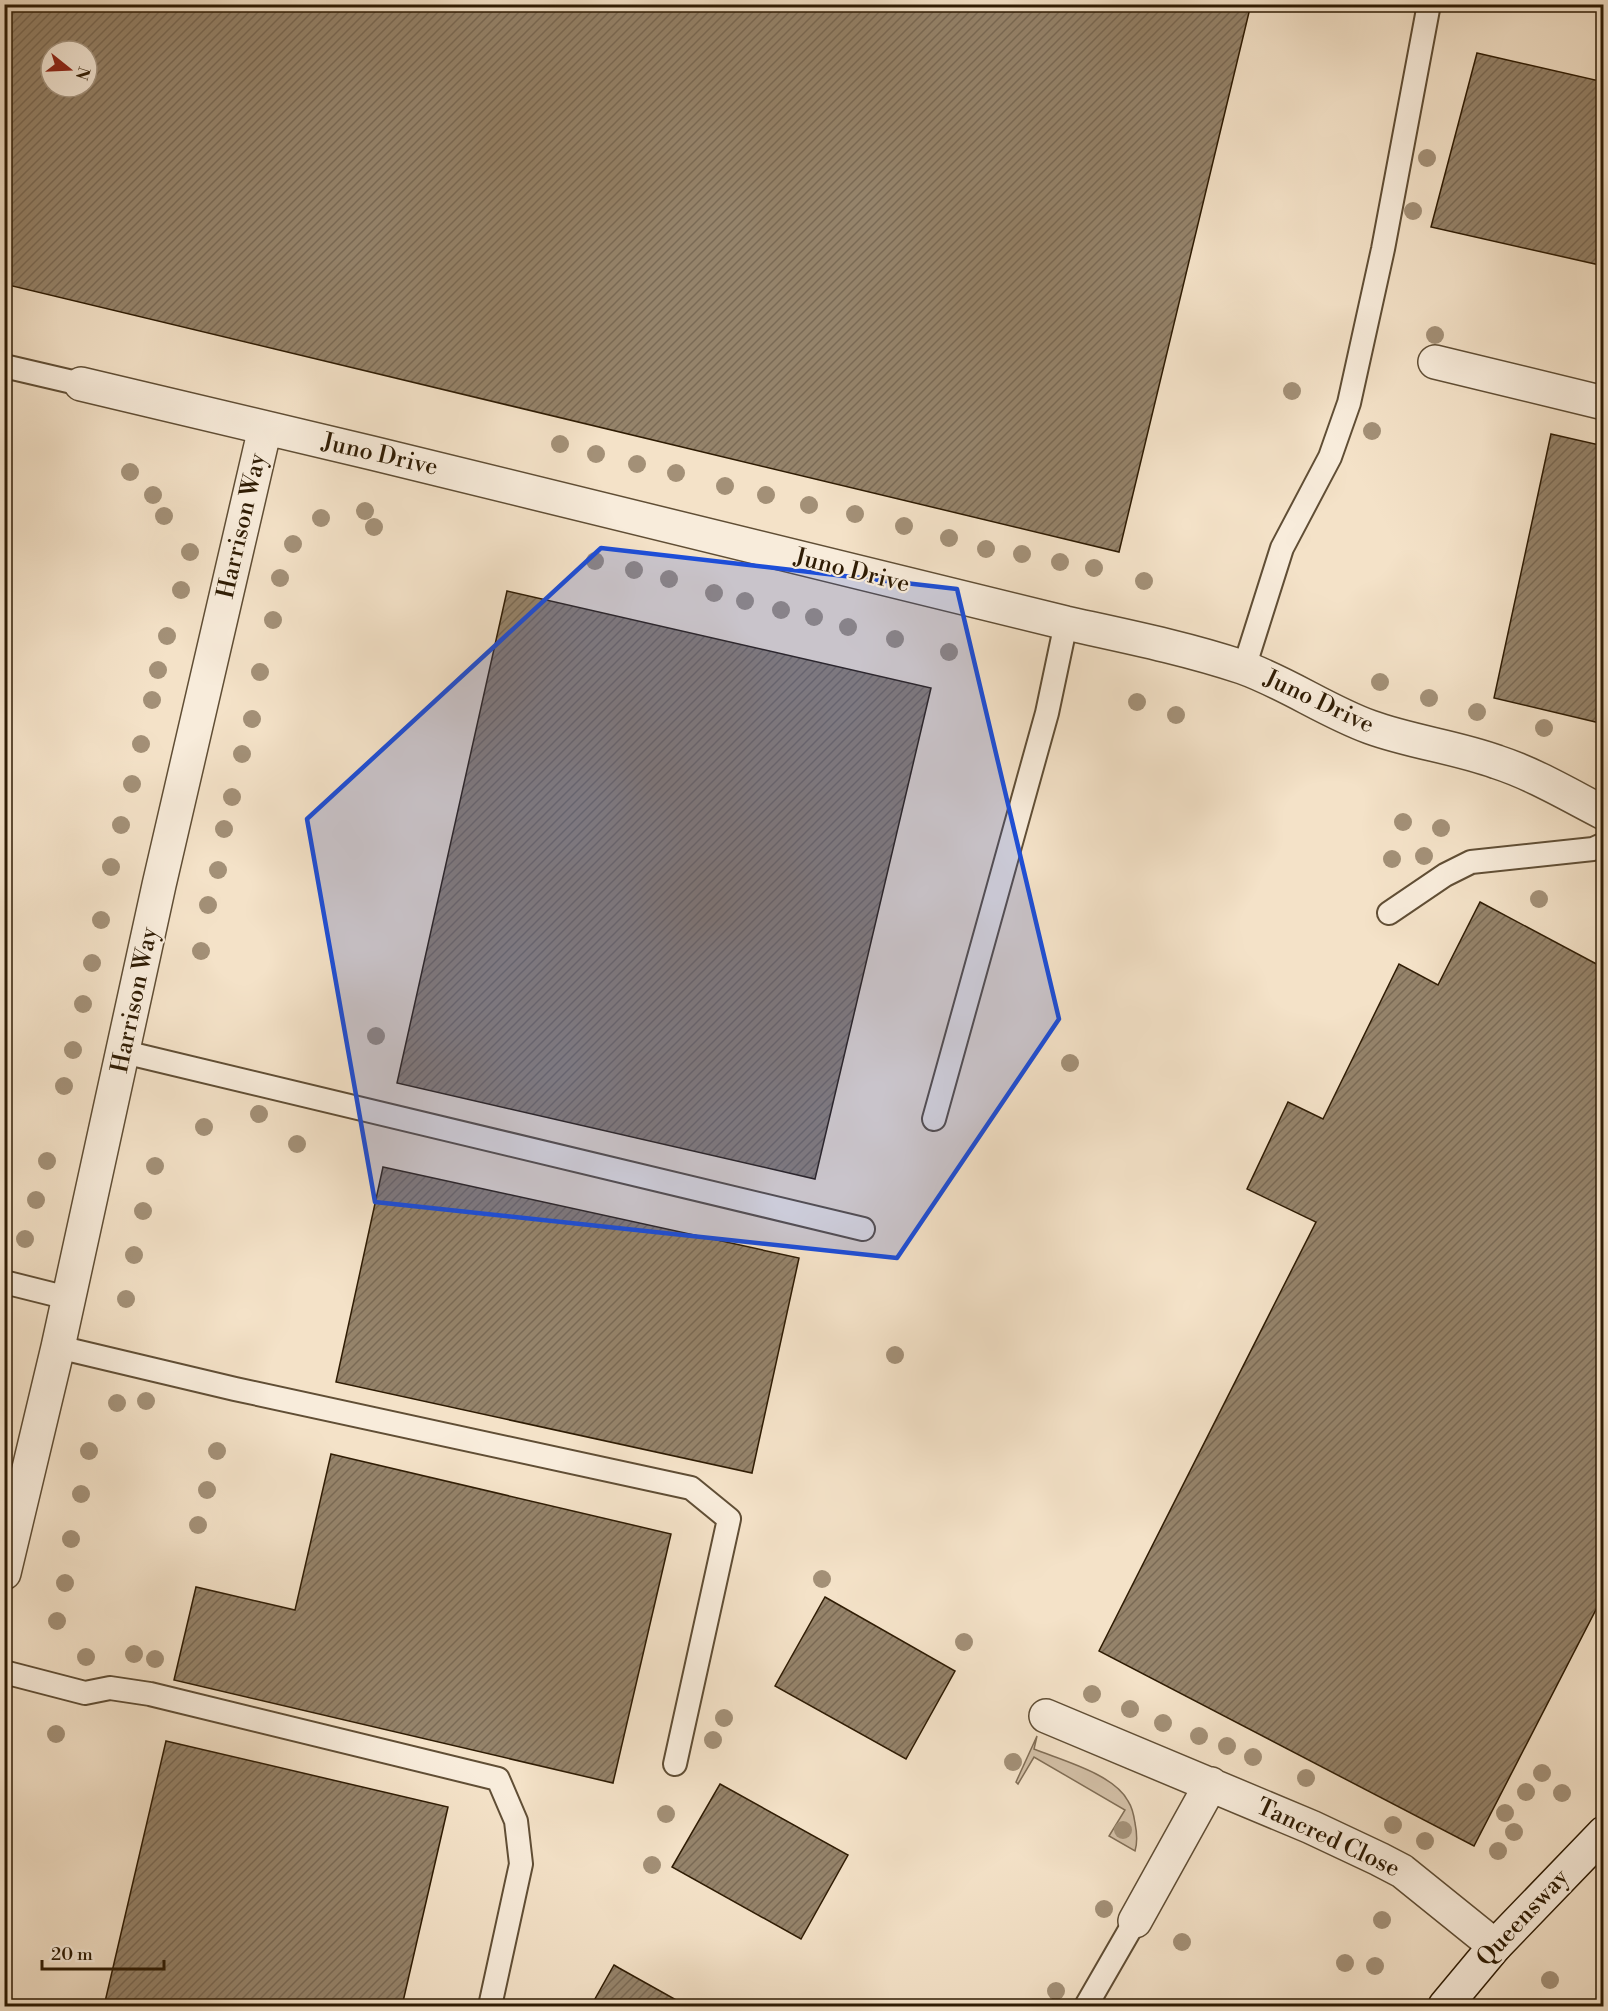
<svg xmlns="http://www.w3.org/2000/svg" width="1608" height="2011" font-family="'Libre Bodoni',serif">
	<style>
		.grass { fill: #d3c0a7; stroke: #816e56; stroke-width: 1.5 }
		.building { fill: url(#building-hatch); stroke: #2f1c04; stroke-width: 1.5; fill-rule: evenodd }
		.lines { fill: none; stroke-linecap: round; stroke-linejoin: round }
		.lane-casing { stroke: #604e35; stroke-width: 26 }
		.street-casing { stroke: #604e35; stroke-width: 36 }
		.secondary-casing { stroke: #2f1c04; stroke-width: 36 }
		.lane { stroke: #f8ecdb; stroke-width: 22 }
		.street { stroke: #f8ecdb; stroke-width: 33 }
		.secondary { stroke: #f8ecdb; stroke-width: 33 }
		.tree { fill: #a39077 }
		.marked { fill: #1d4ed8; fill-opacity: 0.2; stroke: #1d4ed8; stroke-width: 4.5; stroke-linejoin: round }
		.labels { text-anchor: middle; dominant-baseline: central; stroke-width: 4.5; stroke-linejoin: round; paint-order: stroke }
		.street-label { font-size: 24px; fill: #2f1c04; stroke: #f8ecdb }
	</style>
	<defs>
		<pattern id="building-hatch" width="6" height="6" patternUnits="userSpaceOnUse" patternTransform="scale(1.5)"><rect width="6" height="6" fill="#95836a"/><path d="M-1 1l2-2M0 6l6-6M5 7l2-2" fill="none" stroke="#7a6a55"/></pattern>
	</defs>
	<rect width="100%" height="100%" fill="#f4e2c8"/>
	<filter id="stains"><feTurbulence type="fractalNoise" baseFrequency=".00333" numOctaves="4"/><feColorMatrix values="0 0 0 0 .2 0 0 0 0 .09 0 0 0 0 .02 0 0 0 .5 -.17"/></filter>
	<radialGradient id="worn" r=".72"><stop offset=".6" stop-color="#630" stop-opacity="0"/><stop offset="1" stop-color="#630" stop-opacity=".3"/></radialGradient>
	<path class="grass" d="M1037 1736 1034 1749C1061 1760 1114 1774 1128 1801 1132 1807 1134 1816 1135 1823 1137 1833 1138 1841 1135 1851L1109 1836 1125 1810 1034 1757 1018 1784 1016 1782Z"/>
	<path class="building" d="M4 4H1251L1119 552 4 284ZM51 51H87V87H51Z
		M1477 53 1604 82V266L1431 227Z
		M1551 434 1604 446V724L1494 698Z
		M507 591 931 688 815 1179 397 1083Z
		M1480 902 1604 968V1594L1474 1846 1099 1651 1316 1222 1247 1189 1288 1102 1323 1119 1399 964 1438 985Z
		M383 1167 799 1258 752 1473 336 1382Z
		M331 1454 671 1534 613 1783 174 1680 196 1587 295 1610Z
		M825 1597 955 1671 906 1759 775 1686Z
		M166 1741 448 1807 402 2006H104Z
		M720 1784 848 1855 801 1939 672 1867Z
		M614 1965 619 1968 687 2006H591Z"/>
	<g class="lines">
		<defs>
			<path id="lane" d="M4 366 81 384
				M1244 668 1282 548 1330 457 1349 403 1383 249 1429 4
				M1389 913 1445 875 1471 862 1593 849 1604 844
				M124 1052 863 1229
				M934 1119 1047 713 1066 623
				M4 1282 68 1298
				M58 1347 235 1389 691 1488 729 1519 675 1764
				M4 1672 85 1693 110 1688 150 1694 498 1779 516 1821 521 1864 490 2006
				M1086 2006 1135 1921"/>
			<path id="street" d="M1435 362 1604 403
				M81 384 372 453 1066 623C1125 636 1185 648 1242 667 1287 683 1326 711 1370 727 1411 742 1456 747 1497 762 1534 774 1569 795 1604 813
				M4 1573 58 1347 159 885 265 428
				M1046 1716 1311 1827 1379 1859 1402 1871 1495 1946
				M1135 1921 1211 1784"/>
			<path id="secondary" d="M1445 2006 1495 1946 1604 1833"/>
		</defs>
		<use href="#lane" class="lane-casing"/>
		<use href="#street" class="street-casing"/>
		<use href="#secondary" class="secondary-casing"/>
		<use href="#lane" class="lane"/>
		<use href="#street" class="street"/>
		<use href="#secondary" class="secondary"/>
	</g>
	<g class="tree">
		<circle cx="1427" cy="158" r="9"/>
		<circle cx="1413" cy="211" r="9"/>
		<circle cx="1435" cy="335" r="9"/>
		<circle cx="1292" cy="391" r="9"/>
		<circle cx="1372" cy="431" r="9"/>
		<circle cx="560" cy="444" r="9"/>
		<circle cx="596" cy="454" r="9"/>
		<circle cx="637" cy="464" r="9"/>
		<circle cx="130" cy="472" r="9"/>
		<circle cx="676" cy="473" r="9"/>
		<circle cx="725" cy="486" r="9"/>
		<circle cx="153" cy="495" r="9"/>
		<circle cx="766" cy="495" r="9"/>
		<circle cx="809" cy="505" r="9"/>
		<circle cx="365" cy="511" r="9"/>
		<circle cx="855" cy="514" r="9"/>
		<circle cx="164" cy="516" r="9"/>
		<circle cx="321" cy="518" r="9"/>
		<circle cx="904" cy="526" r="9"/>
		<circle cx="374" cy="527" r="9"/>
		<circle cx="949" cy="538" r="9"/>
		<circle cx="293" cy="544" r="9"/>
		<circle cx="986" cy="549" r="9"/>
		<circle cx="190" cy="552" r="9"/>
		<circle cx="1022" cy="554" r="9"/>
		<circle cx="595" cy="561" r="9"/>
		<circle cx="1060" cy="562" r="9"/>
		<circle cx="1094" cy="568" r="9"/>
		<circle cx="634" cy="570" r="9"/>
		<circle cx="280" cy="578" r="9"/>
		<circle cx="669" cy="579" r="9"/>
		<circle cx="1144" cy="581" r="9"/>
		<circle cx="181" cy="590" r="9"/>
		<circle cx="714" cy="593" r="9"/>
		<circle cx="745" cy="601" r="9"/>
		<circle cx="781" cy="610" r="9"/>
		<circle cx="814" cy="617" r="9"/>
		<circle cx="273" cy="620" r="9"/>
		<circle cx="848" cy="627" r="9"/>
		<circle cx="167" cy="636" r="9"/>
		<circle cx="895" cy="639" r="9"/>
		<circle cx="949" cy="652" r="9"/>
		<circle cx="158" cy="670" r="9"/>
		<circle cx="260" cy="672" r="9"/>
		<circle cx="1380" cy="682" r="9"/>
		<circle cx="1429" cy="698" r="9"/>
		<circle cx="152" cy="700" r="9"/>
		<circle cx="1137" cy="702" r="9"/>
		<circle cx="1477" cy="712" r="9"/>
		<circle cx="1176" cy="715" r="9"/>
		<circle cx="252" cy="719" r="9"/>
		<circle cx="1544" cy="728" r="9"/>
		<circle cx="141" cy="744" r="9"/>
		<circle cx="242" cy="754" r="9"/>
		<circle cx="132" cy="784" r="9"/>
		<circle cx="232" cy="797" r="9"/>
		<circle cx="1403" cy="822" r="9"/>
		<circle cx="121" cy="825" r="9"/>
		<circle cx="1441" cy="828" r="9"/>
		<circle cx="224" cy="829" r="9"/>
		<circle cx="1424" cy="856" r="9"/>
		<circle cx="1392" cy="859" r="9"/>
		<circle cx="111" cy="867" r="9"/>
		<circle cx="218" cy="870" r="9"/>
		<circle cx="1539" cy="899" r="9"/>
		<circle cx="208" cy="905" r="9"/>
		<circle cx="101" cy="920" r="9"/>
		<circle cx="201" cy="951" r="9"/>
		<circle cx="92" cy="963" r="9"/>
		<circle cx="83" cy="1004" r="9"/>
		<circle cx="376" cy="1036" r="9"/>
		<circle cx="73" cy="1050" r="9"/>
		<circle cx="1070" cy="1063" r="9"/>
		<circle cx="64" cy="1086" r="9"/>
		<circle cx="259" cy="1114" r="9"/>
		<circle cx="204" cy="1127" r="9"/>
		<circle cx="297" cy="1144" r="9"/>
		<circle cx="47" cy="1161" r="9"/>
		<circle cx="155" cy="1166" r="9"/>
		<circle cx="36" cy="1200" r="9"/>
		<circle cx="143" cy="1211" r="9"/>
		<circle cx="25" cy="1239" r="9"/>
		<circle cx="134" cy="1255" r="9"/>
		<circle cx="126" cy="1299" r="9"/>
		<circle cx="895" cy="1355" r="9"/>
		<circle cx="146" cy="1401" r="9"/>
		<circle cx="117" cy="1403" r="9"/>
		<circle cx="89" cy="1451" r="9"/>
		<circle cx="217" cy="1451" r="9"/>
		<circle cx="207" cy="1490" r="9"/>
		<circle cx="81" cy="1494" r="9"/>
		<circle cx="198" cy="1525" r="9"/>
		<circle cx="71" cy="1539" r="9"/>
		<circle cx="822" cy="1579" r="9"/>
		<circle cx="65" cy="1583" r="9"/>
		<circle cx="57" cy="1621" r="9"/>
		<circle cx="964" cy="1642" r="9"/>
		<circle cx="134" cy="1654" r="9"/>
		<circle cx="86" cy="1657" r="9"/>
		<circle cx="155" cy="1659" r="9"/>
		<circle cx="1092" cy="1694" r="9"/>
		<circle cx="1130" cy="1709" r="9"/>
		<circle cx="724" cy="1718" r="9"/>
		<circle cx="1163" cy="1723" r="9"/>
		<circle cx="56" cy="1734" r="9"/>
		<circle cx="1199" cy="1736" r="9"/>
		<circle cx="713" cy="1740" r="9"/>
		<circle cx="1227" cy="1746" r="9"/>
		<circle cx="1253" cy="1757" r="9"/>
		<circle cx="1013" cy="1762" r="9"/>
		<circle cx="1542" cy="1773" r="9"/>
		<circle cx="1306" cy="1778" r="9"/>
		<circle cx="1526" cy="1792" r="9"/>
		<circle cx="1562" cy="1793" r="9"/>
		<circle cx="1505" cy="1813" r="9"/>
		<circle cx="666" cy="1814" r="9"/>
		<circle cx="1393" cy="1825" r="9"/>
		<circle cx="1123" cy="1830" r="9"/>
		<circle cx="1514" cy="1832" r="9"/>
		<circle cx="1425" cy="1841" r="9"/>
		<circle cx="1498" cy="1851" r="9"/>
		<circle cx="652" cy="1865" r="9"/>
		<circle cx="1104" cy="1909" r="9"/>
		<circle cx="1382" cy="1920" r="9"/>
		<circle cx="1182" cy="1942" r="9"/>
		<circle cx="1345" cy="1963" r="9"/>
		<circle cx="1375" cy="1966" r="9"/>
		<circle cx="1550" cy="1980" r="9"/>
		<circle cx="1056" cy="1991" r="9"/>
	</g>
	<path class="marked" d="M601 548 957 589 1059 1019 897 1258 375 1202 307 819Z"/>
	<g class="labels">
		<g class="street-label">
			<text transform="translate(380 455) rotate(13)">Juno Drive</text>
			<text transform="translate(242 526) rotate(-77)">Harrison Way</text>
			<text transform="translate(852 571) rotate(14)">Juno Drive</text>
			<text transform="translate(1319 702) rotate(25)">Juno Drive</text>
			<text transform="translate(135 1000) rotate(-78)">Harrison Way</text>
			<text transform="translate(1328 1838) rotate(25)">Tancred Close</text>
			<text transform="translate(1523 1918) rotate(-47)">Queensway</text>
		</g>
	</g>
	<rect width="1608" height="2011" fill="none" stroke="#f4e2c8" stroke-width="24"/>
	<rect x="6" y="6" width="1596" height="1999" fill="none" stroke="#2f1c04" stroke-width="3"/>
	<rect x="12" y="12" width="1584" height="1987" fill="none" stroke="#2f1c04" stroke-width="1.5"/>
	<g transform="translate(69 69) rotate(108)"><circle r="28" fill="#f8ecdb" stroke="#a89985" stroke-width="1.5"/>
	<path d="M0-4.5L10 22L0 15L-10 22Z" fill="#8f2418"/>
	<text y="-9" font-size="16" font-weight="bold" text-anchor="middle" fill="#2f1c04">N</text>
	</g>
	<path d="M42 1960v9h122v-9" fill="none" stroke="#2f1c04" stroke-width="3"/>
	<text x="51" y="1960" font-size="18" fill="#2f1c04" stroke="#f8ecdb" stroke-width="4.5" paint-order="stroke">20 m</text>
	<rect width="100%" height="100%" filter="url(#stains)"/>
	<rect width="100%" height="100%" fill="url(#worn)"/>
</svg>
